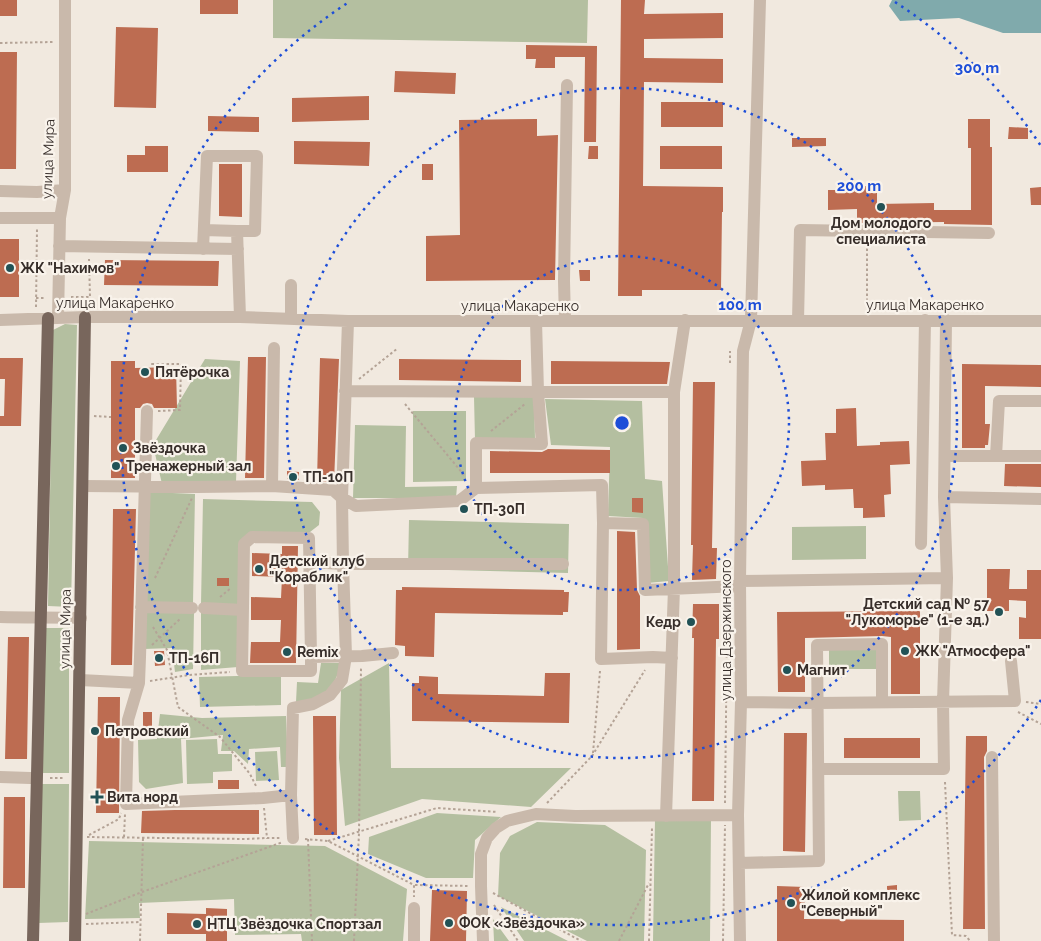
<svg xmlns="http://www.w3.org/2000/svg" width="1041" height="941" font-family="Raleway,sans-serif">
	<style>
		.green { fill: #b4bfa0 }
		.water { fill: #80aaac }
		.building { fill: #bd6c51 }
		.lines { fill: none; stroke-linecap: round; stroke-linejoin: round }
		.path { stroke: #b4a396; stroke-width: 2; stroke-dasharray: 2.5 2.5; stroke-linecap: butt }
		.minor { stroke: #c9b9ab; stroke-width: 12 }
		.major { stroke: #78665c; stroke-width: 12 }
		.ring { fill: none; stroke: #1d4ed8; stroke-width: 2.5; stroke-dasharray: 2.5 5 }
		.poi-dot { fill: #225256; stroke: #f9f3eb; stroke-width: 2 }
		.labels { text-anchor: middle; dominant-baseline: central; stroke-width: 4.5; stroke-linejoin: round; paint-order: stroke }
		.street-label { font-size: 14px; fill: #372e2a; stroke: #f9f3eb }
		.poi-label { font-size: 14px; font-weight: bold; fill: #372e2a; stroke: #f9f3eb; text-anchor: start }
		.centre { fill: #1d4ed8; stroke: #f9f3eb; stroke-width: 2.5 }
		.ring-label { font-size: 15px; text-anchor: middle; font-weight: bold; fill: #1d4ed8; stroke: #f9f3eb; stroke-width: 4.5; stroke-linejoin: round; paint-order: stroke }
	</style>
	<rect width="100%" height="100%" fill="#f1e9df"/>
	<path class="green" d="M273 0H588L587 43 273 38Z
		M65 324 77 325 71 607 48 606 53 330Z
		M205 359 240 361 236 482 162 484 153 445Z
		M534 395 535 439 475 440 474 397Z
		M545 399 642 401 645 479 662 481 669 581 647 583 643 518 608 516 610 447 551 445Z
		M413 411H466V481L413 482Z
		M355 425 406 426 405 487 457 486 456 498H353Z
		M150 492 195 494 193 604H146Z
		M203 499 312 502 320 512 319 525 310 532H250L239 604H201Z
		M409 520 569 524 568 573 408 569Z
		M866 526V559L792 560V527Z
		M147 611 194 613 193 669 175 672 172 648 144 649Z
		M201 613H238V667L201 670Z
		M40 628H69V773H40Z
		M829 650H878V669H829Z
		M321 663H341C337 680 330 694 312 700 308 701 301 701 296 702L297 682 318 683Z
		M389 663 391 768H571L531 807 422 799 345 826 339 758 341 690Z
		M281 675V705L200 707 199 677Z
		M160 714 202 718 286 716 288 767H281L280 747 249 749 248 764 234 751H221L223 735 181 739 183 783 146 789 139 782 138 740 157 739Z
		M217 739 218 754H232V771L213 772V783L187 784 186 740Z
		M277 751 279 780 256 781 255 752Z
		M37 784H69L68 922 38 923Z
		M898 791H920L921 820 899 821Z
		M437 813 501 817 475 840 473 878H426L368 854 369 837Z
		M655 819H711L710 941H653Z
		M537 822 605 825 646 850 644 941H587L498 896 500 853 510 836Z
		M89 841 325 846 407 889 403 941H302L301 934 235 935 234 899 139 903 140 918 85 919Z
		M501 907 568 941H524Z
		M493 919 509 941H494Z"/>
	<path class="water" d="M892 0H1041V33H1003L959 18 900 21 889 6Z"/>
	<path class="building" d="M0 0H17V16H0Z
		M200 0H238V14H200Z
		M621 0H645L644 14 723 13V38L644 39V58L723 59V83L644 82 643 186 723 187V212H722L721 290H642V296H618Z
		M116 27 158 28 156 108 114 107Z
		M526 45 597 46 596 142H584L585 57H555V68H535L536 59H526Z
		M0 52H17L16 169H0Z
		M395 71 456 73 455 94 394 92Z
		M369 96V120L292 122V98Z
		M661 102H723V127H661Z
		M208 116 259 117V132L208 131Z
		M537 119V136L558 135 555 280 426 281V236L460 235 459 120Z
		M968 119H990V147H992V225L944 224V222L857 223V209L828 210V190H855V186H877V204L934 203V210H971V148H968Z
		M1009 127 1028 128V139H1008Z
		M792 138H826V146L792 147Z
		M294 141 370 142 369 166 294 164Z
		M145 146H168V172H127V155H145Z
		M589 146H598V159H588Z
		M660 146H722V169H660Z
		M219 164H242V217L219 216Z
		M422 164H433V180H422Z
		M1041 187V205H1031L1030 188Z
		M0 239H19V297H0Z
		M105 260 219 261 218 286 104 285Z
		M579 270H590V281H580Z
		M248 357H266L264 478H245Z
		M0 358H23L21 426H0V416H4L5 379H0Z
		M320 358 339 359 334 482 317 481Z
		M399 359 521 360V382L399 380Z
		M111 361H135V368L176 367 177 408H154L152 404 147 403 143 404 140 408H135V478H111Z
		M551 361 670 362 667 384H551Z
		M962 364 1041 365V387L985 386V424H990L988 445H985V448H962Z
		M693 382H715L712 548H717L716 579 692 580 693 545H691Z
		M856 408 857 446 880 445V442L909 441 910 464 890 465 891 494 884 495 885 517 863 518V508H854L853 489 825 490V485L802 486 801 461 826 460 825 433H836V409Z
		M548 449 610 450V473H490V451L542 452Z
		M1005 464H1041V487L1004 486Z
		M287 471 299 472V480L287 479Z
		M632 498H643V513L632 512Z
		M113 509H136L132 665H111Z
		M617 531 635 532 637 590 640 596V649L617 650Z
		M282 546H298L296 663H250L251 642H280L281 620H251V597L281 598 282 577 252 576V553L282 554Z
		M987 569H1010L1009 589H1027V570H1041V639H1019V617L1026 618V601L1009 600V611H987Z
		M217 578H229V586H217Z
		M402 587 564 590V592H569L568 612H563V615L435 613 434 657 405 656V646L395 645 396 590H402Z
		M693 604H719V639H716L714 801H692L694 638H692Z
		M920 611V694H891V637L882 636 805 638V692H778L777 612Z
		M8 637H29L27 759H5Z
		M154 651H164L165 665 155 666Z
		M545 673H570L569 723 412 721V683H419V676L438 677V694L544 696Z
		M98 697H120L119 813H96Z
		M143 712H152V735H143Z
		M313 716H336L337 835H314Z
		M784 733H807L805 852 783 851Z
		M966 736H987V751L984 757 985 929H963Z
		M844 738H920V758H844Z
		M218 780H239V789H218Z
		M4 797H25V888H3Z
		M175 810H259V834L141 833 142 811Z
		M897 885V898H887V886Z
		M777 886 805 887 804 919 904 920V941H777Z
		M432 890 467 891 466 941H430Z
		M206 908 227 909V941H206V934H167V913L206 914Z"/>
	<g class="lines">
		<path class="path" d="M0 43 53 42
			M71 297H90L89 259
			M36 298H46
			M867 306V243
			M36 307 37 229
			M730 363V351
			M359 379 398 348
			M405 404 464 475
			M158 411 180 410 181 364H152L159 367
			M94 416 111 417
			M491 431 525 404
			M155 578 192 498
			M220 597 231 588
			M153 627 167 650 178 707 220 737 250 774 256 786
			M152 645 180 619
			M150 681 189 675 230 672
			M1026 702 1041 704
			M1018 712 1041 724
			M593 753 600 671
			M50 778H65
			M945 782 952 935 966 936 970 941
			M547 803 592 756 645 670
			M725 803 727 628
			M264 808 267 838H280
			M89 835 119 819 121 813
			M87 837 246 839 267 838
			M124 837 125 814
			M305 839 328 841 414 885V897
			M308 839 312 941
			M328 841 437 808 498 812
			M415 885 470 886
			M493 893 581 941
			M494 905 518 941
			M86 914 142 892 283 842
			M86 924 140 922
			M140 941 143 838
			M354 941 359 833 361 668
			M619 941 649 883
			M649 941 652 828
			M723 941 725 825"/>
		<path class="minor" d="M0 191 37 192 65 190
			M0 218H60
			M204 230 237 231
			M59 246 238 249
			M203 249 207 156H257L255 231H237L240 317
			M291 285V319
			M58 318 60 218 65 190V0
			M0 320 85 317H240L348 321H1041
			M565 320 564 281 567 85
			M798 321 800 230 989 233
			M345 391 538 392H674
			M147 411 140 657 139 683 128 720 126 804 263 798 291 795 293 708 313 704 330 695 342 680 346 656 343 564H563
			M945 456H996L999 401H1041
			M996 456H1041
			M83 486 197 487 272 486 333 490 342 498 356 506 459 501 476 488 602 485 603 523
			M272 486 274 348
			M476 488V443L542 444 538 392 536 321
			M944 497 1041 499
			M921 544 925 320
			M310 562 343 564 342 498 348 321
			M740 581 947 578
			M141 607 192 608
			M204 608 243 610
			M0 617C27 618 54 617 81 618
			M311 657 309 538 252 537 244 544 242 671H311V657L362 656 393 653
			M672 658 653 657 601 659 603 523 643 524 645 590 740 586
			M80 680 139 683
			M741 702 818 703 1015 701 1011 661
			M992 757 994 941
			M818 769H944L943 702 947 578 944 497 946 320
			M0 777 30 778H36
			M291 795 293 838
			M666 816 674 588V392L685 320
			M739 863 819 861 817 645 882 644V702
			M414 941V908
			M483 941 481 886V854L487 838 496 828 507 821 536 814 575 816 738 815
			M740 941 738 815 741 702 740 581 743 351 751 320 760 0"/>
		<path class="major" d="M33 941 48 318
			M75 941 85 317"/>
	</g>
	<g class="ring">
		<circle cx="622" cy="423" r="167"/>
		<circle cx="622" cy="423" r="335"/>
		<path d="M1041 700A502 502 0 1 1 349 2M895 2A502 502 0 0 1 1041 146"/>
	</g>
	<g class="poi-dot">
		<circle cx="881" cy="207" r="5"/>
		<circle cx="10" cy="268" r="5"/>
		<circle cx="145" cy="372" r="5"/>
		<circle cx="123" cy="448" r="5"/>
		<circle cx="116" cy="466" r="5"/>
		<circle cx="293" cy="477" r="5"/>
		<circle cx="464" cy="509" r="5"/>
		<circle cx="259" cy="569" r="5"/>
		<circle cx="999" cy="612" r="5"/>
		<circle cx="691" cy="622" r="5"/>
		<circle cx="905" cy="651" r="5"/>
		<circle cx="287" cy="652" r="5"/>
		<circle cx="159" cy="658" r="5"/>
		<circle cx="787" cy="670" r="5"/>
		<circle cx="95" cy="731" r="5"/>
		<path d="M94.5 789.5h5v5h5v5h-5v5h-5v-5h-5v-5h5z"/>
		<circle cx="791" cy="903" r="5"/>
		<circle cx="449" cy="923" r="5"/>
		<circle cx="197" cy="924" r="5"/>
	</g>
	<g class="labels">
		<g class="street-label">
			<text transform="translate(48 159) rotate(-88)">улица Мира</text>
			<text x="115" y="303">улица Макаренко</text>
			<text x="925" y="305">улица Макаренко</text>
			<text x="520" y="306">улица Макаренко</text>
			<text transform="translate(65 629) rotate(-89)">улица Мира</text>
			<text transform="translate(726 630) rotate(-90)">улица Дзержинского</text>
		</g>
		<g class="poi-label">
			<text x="881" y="223" text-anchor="middle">Дом молодого<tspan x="881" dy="16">специалиста</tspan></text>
			<text x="20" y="268">ЖК "Нахимов"</text>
			<text x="155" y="372">Пятёрочка</text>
			<text x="133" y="448">Звёздочка</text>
			<text x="126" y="466">Тренажерный зал</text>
			<text x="303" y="477">ТП-10П</text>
			<text x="474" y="509">ТП-30П</text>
			<text x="269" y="561">Детский клуб<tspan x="269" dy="16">"Кораблик"</tspan></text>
			<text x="989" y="604" text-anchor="end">Детский сад № 57<tspan x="989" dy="16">"Лукоморье" (1-е зд.)</tspan></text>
			<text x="681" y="622" text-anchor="end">Кедр</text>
			<text x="915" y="651">ЖК "Атмосфера"</text>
			<text x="297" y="652">Remix</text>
			<text x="169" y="658">ТП-16П</text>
			<text x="797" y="670">Магнит</text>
			<text x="105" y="731">Петровский</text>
			<text x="107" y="797">Вита норд</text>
			<text x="801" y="895">Жилой комплекс<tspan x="801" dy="16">"Северный"</tspan></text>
			<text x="459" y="923">ФОК «Звёздочка»</text>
			<text x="207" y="924">НТЦ Звёздочка Спортзал</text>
		</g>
	</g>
	<circle cx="622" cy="423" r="8" class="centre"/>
	<g class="ring-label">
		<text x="977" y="73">300 m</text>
		<text x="859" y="191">200 m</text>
		<text x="740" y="310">100 m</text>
	</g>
</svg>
